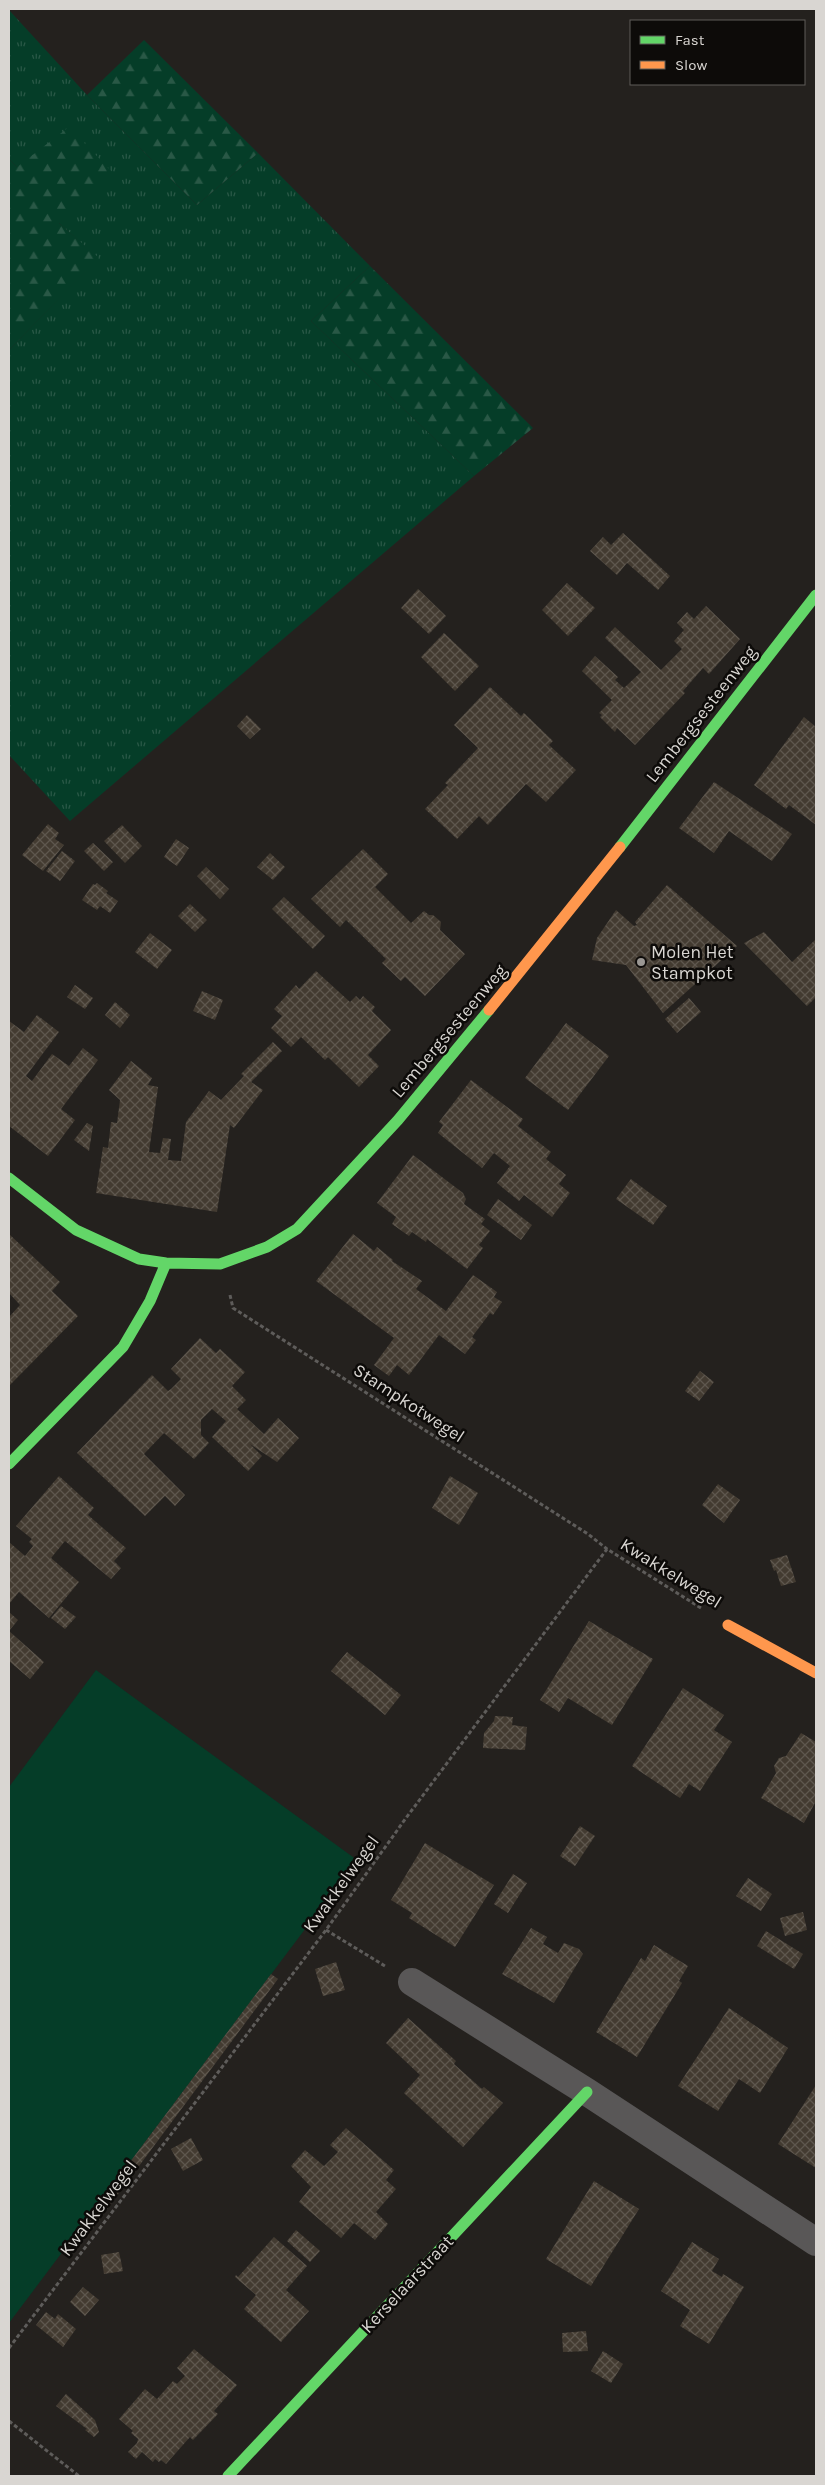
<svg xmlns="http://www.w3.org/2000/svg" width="825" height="2485" font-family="Karla,sans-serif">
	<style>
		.grass { fill: url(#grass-tufts) }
		.forest { fill: url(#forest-firs) }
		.pitch { fill: #053d28 }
		.building { fill: url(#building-cross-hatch) }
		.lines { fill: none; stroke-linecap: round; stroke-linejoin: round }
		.path { stroke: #5e5c5a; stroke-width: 3; stroke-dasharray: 4 2.5; stroke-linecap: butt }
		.street { stroke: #595757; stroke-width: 28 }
		.fast { stroke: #63d668; stroke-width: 11 }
		.slow { stroke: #ff974d; stroke-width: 11 }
		.poi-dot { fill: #9a9793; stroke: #0d0b09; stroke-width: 2 }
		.labels { text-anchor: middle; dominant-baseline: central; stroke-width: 5; stroke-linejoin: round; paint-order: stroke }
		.street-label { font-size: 18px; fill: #d9d6d2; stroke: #0d0b09 }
		.poi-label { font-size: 18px; fill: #d9d6d2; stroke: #0d0b09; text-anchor: start }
	</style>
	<defs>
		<pattern id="grass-tufts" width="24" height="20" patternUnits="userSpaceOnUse" patternTransform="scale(1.25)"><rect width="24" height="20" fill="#053d28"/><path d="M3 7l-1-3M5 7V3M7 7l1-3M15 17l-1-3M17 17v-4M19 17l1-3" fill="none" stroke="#295846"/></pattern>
		<pattern id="forest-firs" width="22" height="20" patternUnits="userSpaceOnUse" patternTransform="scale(1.25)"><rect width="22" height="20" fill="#053d28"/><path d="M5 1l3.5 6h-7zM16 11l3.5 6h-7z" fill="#295846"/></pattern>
		<pattern id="building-cross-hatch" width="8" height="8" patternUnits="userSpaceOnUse" patternTransform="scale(1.25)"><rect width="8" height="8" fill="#433b31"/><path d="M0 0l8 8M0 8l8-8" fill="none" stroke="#5e574e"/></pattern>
	</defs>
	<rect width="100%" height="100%" fill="#24211e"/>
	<path class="grass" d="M9 10 87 95 197 205 258 153 370 266 311 321 474 476 70 821 9 755V350L98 258 59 223 17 167 9 159Z"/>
	<path class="forest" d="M144 40 258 153 197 205 87 95Z
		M69 127 113 173 59 223 99 258 9 350V159L17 167Z
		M370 266 533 428 474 476 311 321Z"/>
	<path class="pitch" d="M96 1670 357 1860 9 2323V1787Z"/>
	<path class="building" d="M623 533 670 576 658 590 627 563 617 575 590 551 603 537 611 545Z
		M567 583 595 608 568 636 542 610Z
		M418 589 446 616 429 634 401 608Z
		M706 606 740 639 709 674 703 668 683 691 685 693 635 745 617 728 615 732 600 717 602 715 599 713 612 700 582 671 595 656 618 677 615 680 624 688 641 672 605 638 615 627 661 670 682 649 674 641 684 630 677 623 687 612 694 619Z
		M444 633 479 666 455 691 421 657Z
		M490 687 521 716 524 713 553 741 549 745 576 770 546 802 526 784 488 825 479 816 457 839 425 809 448 785 445 783 478 748 454 725Z
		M247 715 261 729 250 739 237 726Z
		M804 717 816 727V825L789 805 786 809 754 785Z
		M714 782 792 834 772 861 729 831 714 853 679 828Z
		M48 824 59 833 55 839 64 845 43 871 22 855Z
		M122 825 142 846 125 863 104 841Z
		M176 839 189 848 177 866 164 857Z
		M93 843 113 862 104 871 84 851Z
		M363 849 388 874 375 887 411 923 424 911 429 915H433L441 922 440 930 465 954 425 996 405 977 401 981 382 963 386 959 346 920 340 927 311 899Z
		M62 851 75 861 60 881 46 871Z
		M270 853 285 867 273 880 257 867Z
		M206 867 229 889 220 899 197 876Z
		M97 883 108 891 106 893 118 901 110 913 100 906 97 910 82 900 93 884 95 885Z
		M667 885 737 946 663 1013 626 965 592 960 597 938 616 910 634 926 637 925 635 922Z
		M284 897 325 936 313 949 272 909Z
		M190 904 207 920 195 932 178 916Z
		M764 932 792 962 815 940 816 942V997L807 1006 744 943Z
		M150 933 172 950 157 969 135 952Z
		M316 971 350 1002 356 996 360 1000 363 996 375 1007 372 1011 391 1030 368 1055 379 1066 359 1087 328 1057 325 1060 301 1037 291 1047 271 1028 282 1016 274 1009 296 985 299 989Z
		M75 985 93 998 85 1009 67 997Z
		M202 991 223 1000 215 1020 193 1011Z
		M689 998 701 1012 677 1033 665 1019Z
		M115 1002 130 1015 120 1028 105 1015Z
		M37 1015 59 1032 26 1076 32 1081 52 1054 69 1066 83 1048 98 1060 61 1109 75 1120 48 1156 9 1126V1021L24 1032Z
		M566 1023 609 1056 568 1110 525 1078Z
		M273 1042 282 1051 251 1082 263 1090 234 1128 230 1125 217 1212 96 1193 103 1147 108 1148 111 1122 117 1123 120 1100 109 1090 131 1061 152 1078 148 1085 158 1087 149 1152 160 1153 163 1138 171 1139 168 1160 181 1161 186 1122 209 1091 221 1100 244 1076 241 1074Z
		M471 1080 523 1119 518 1126 551 1152 546 1159 566 1175 559 1184 570 1193 552 1217 524 1195 519 1201 497 1183 510 1166 494 1153 482 1168 438 1133 443 1125 439 1122Z
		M87 1123 93 1126 89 1151 74 1140Z
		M413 1155 463 1193 466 1199 464 1204 485 1219 481 1224 490 1231 479 1245 483 1248 467 1269 427 1239 426 1242 412 1232 409 1236 392 1224 396 1217 377 1203Z
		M631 1179 667 1206 653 1225 616 1199Z
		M498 1199 532 1225 521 1240 487 1215Z
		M9 1234 60 1282 52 1291 78 1316 9 1386V1317L20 1305 9 1293Z
		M353 1234 374 1251 377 1247 393 1260 392 1261 422 1281 416 1289 446 1311 473 1275 497 1292 494 1297 502 1302 493 1315 490 1313 472 1337 476 1340 465 1354 439 1335 409 1375 397 1365 389 1376 374 1365 394 1338 316 1281Z
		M200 1338 216 1353 220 1349 245 1372 232 1386 246 1400 237 1409 264 1434 278 1418 299 1438 277 1462 250 1444 262 1456 248 1471 212 1437 226 1421 212 1409 201 1420V1435L209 1443 194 1459 164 1433 144 1454 185 1495 175 1506 165 1496 145 1516 77 1453 152 1375 168 1391 171 1389 181 1379 171 1369Z
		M700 1371 714 1382 699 1401 685 1391Z
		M59 1476 94 1508 88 1515 126 1548 114 1561 121 1568 111 1579 65 1541 51 1558 79 1582 49 1618 19 1592 9 1604V1542L25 1556 33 1546 29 1542 32 1539 16 1526Z
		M450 1476 478 1493 459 1525 432 1508Z
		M718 1484 740 1500 724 1523 702 1505Z
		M787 1555 796 1582 781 1586 776 1570 774 1571 770 1560Z
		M61 1606 76 1617 65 1629 51 1618Z
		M9 1612 18 1620 9 1631 44 1662 30 1679 9 1661Z
		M589 1621 653 1659 612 1725 568 1698 559 1712 540 1700Z
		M347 1652 401 1695 385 1715 331 1671Z
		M683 1688 724 1715 714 1730 732 1742 700 1791 689 1784 680 1798 632 1766Z
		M495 1716 513 1717 512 1725 527 1727 525 1750 483 1748 484 1733 494 1721Z
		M801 1733 816 1742V1801L804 1823 761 1798 776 1773 774 1766 779 1758 786 1756Z
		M580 1826 595 1836 575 1866 560 1856Z
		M425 1843 494 1885 455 1947 409 1918 412 1913 391 1900Z
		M513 1874 527 1883 508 1913 494 1904Z
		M748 1878 772 1894 761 1911 736 1896Z
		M803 1912 807 1930 785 1936 780 1918Z
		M531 1928 547 1937 543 1944 558 1953 564 1943 579 1949 583 1954 554 2003 502 1974Z
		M766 1931 803 1954 794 1969 757 1946Z
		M654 1945 688 1966 679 1981 682 1983 637 2057 596 2032 641 1958 645 1961Z
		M336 1962 345 1990 323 1996 315 1969Z
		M271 1974 278 1979 87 2236 79 2230Z
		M729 2008 788 2048 760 2093 739 2079 718 2111 678 2086Z
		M408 2018 456 2061 454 2064 482 2089 484 2087 503 2103 463 2147 404 2093 420 2075 386 2043Z
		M816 2085V2168L778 2144Z
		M346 2128 394 2170 386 2180 396 2189 376 2212 388 2224 375 2240 354 2223 341 2238 299 2202 311 2187 291 2166 305 2150 324 2166 338 2152 330 2145Z
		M191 2138 203 2160 183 2171 171 2149Z
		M594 2181 639 2209 591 2286 546 2259Z
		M296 2230 320 2251 310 2262 287 2241Z
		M274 2237 307 2266 286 2290 309 2311 281 2342 244 2309 256 2295 235 2277 236 2275 238 2277Z
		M692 2242 719 2259 712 2271 722 2277 723 2274 744 2287 709 2344 680 2326 690 2310 661 2291Z
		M119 2252 123 2271 104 2274 101 2255Z
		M83 2287 99 2300 85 2316 70 2302Z
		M46 2312 55 2319 58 2314 76 2329 63 2347 36 2325Z
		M586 2331 588 2351 563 2352 562 2333Z
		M194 2349 237 2385 214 2411 218 2414 193 2440 190 2437 166 2464 161 2460 159 2462 155 2459 153 2462 142 2452 136 2459 128 2452 137 2443 138 2439 131 2433 133 2431 119 2419 145 2389 157 2399 173 2381 177 2384 185 2376 177 2368Z
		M603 2351 623 2364 611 2383 591 2371Z
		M66 2394 95 2420 99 2432 94 2437 85 2430 87 2429 56 2406Z"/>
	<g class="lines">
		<path class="path" d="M230 1295 233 1308 588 1534 607 1549
			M326 1930 385 1966
			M9 2348 326 1930 406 1818 607 1549 701 1608
			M9 2421 79 2476"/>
		<path class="street" d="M412 1982 587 2092 816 2242"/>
		<path class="fast" d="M620 847 816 595
			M9 1178 76 1230 139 1259 166 1263 220 1264 267 1247 297 1229 398 1120 489 1010
			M9 1464 123 1347 150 1301 166 1263
			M228 2476 587 2092"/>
		<path class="slow" d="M489 1010 620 847
			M728 1625 816 1673"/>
	</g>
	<circle class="poi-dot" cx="641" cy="962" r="5"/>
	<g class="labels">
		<g class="street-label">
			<text transform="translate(701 714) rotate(-52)">Lembergsesteenweg</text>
			<text transform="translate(449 1031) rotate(-50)">Lembergsesteenweg</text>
			<text transform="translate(409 1403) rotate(33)">Stampkotwegel</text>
			<text transform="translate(671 1573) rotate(32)">Kwakkelwegel</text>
			<text transform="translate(341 1884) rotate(-54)">Kwakkelwegel</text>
			<text transform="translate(98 2208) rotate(-53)">Kwakkelwegel</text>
			<text transform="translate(407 2284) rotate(-47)">Kerselaarstraat</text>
		</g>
		<g class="poi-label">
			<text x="651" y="952">Molen Het<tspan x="651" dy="21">Stampkot</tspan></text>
		</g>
	</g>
	<rect width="825" height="2485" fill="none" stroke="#d9d6d2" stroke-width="20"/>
	<rect x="630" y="20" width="175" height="65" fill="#0d0b09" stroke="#5f5c59"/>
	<rect x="640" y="36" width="25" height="8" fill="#63d668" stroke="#5f5c59"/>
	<text x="675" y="45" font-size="15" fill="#d9d6d2">Fast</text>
	<rect x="640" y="61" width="25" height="8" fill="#ff974d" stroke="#5f5c59"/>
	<text x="675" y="70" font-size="15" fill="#d9d6d2">Slow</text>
</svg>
